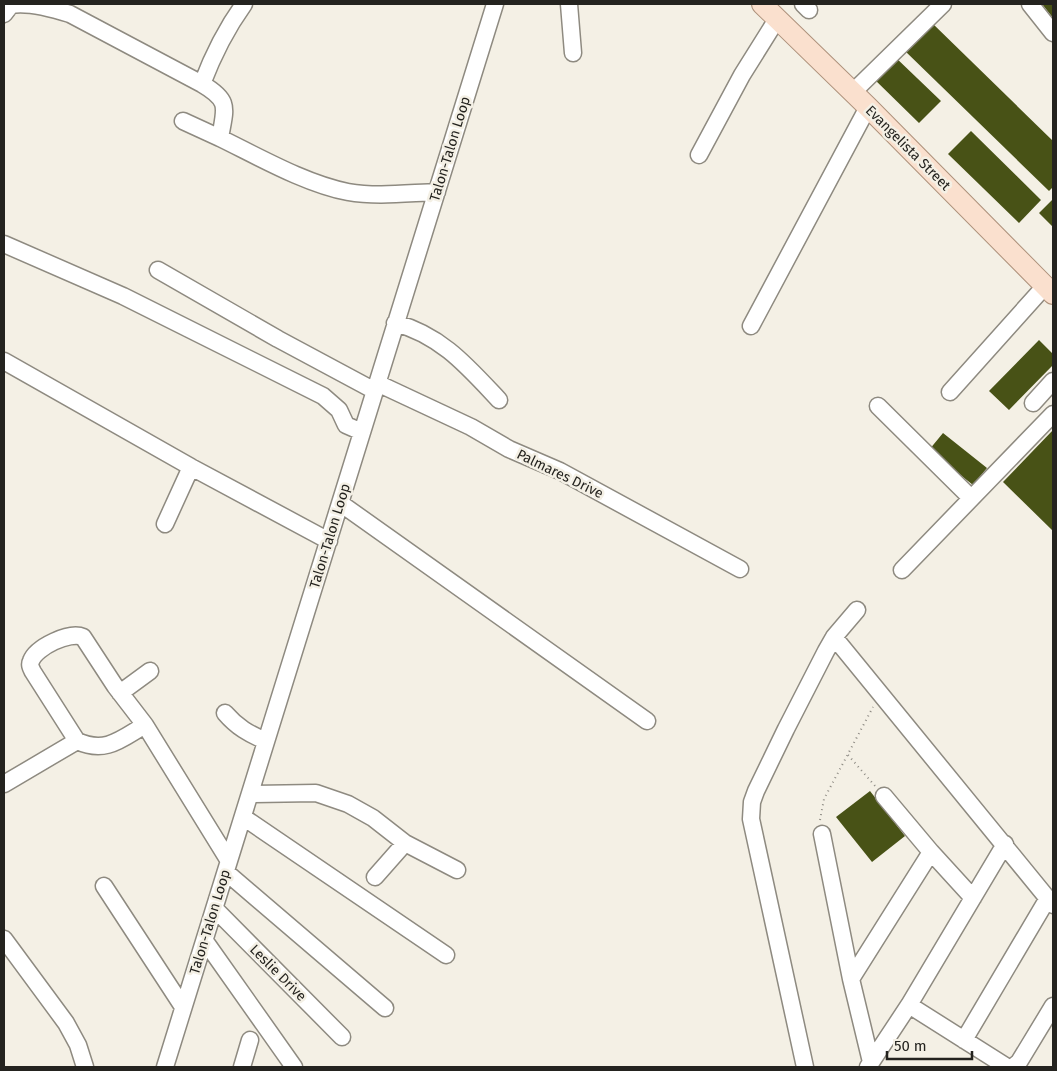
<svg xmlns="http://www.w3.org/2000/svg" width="1057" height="1071" font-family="'Fira Sans',sans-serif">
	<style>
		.building { fill: #485216 }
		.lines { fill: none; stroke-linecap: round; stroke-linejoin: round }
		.minor-casing { stroke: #8e8a80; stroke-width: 19 }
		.major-casing { stroke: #ad917b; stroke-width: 22 }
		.path { stroke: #8d8a83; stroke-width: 2; stroke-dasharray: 1 4; stroke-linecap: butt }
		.minor { stroke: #fff; stroke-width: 16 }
		.major { stroke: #fae0ce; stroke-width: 20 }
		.labels { text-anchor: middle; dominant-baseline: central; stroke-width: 5; stroke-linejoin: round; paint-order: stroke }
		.street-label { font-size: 14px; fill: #24231f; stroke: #f4f0e5 }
	</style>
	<rect width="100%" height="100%" fill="#f4f0e5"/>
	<path class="building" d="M1042 4H1053V18Z
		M931 22 1053 141V187L1049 191 904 50Z
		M893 55 941 101 919 123 872 77Z
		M971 131 1041 200 1019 223 948 154Z
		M1053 199V227L1039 213Z
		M1039 340 1053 354V365L1009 410 989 391Z
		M1053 430V529L1052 530 1003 482Z
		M943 433 987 468 973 485 929 450Z
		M870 791 905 836 872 862 836 817Z"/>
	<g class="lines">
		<defs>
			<path id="minor" d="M569 4 573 53
				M803 4 809 10
				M1030 4 1053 33
				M4 14 11 5C28 2 54 9 70 14L202 84C231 101 225 108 220 138 259 157 306 184 348 192 377 197 408 193 437 192
				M202 84C213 55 226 29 244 4
				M853 92 943 4
				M183 121 220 138
				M699 155 742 75 777 19
				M4 244 123 296 323 396 339 410 346 425 362 432
				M158 270 278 339 375 391
				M395 323C441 335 468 367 499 400
				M751 326 868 107
				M4 361 191 467 329 541
				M377 383 471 427 509 449 560 471 740 569
				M950 392 1045 286
				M1033 403 1053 381
				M878 406 971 498
				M340 503 647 721
				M165 524 191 467
				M902 570 1053 414
				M834 637 1053 905
				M120 693 150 671
				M225 713C237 727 249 734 266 741
				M145 725 115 686 83 637C70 631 36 647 31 661 29 665 31 668 33 672L77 741C106 754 121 739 145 725L229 861
				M4 784 77 741
				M250 794 316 793 348 804 373 818 405 843 457 870
				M884 796 931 852 973 898
				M243 817 446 955
				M822 834 851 979 871 1062
				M226 872 385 1008
				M375 877 405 843
				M104 886 183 1007
				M215 909 342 1037
				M4 939 66 1023 78 1045 85 1067
				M205 941 294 1067
				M851 979 931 852
				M909 1005 1007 1067
				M964 1040 1048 898
				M165 1067 495 4
				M242 1067 250 1040
				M805 1067 751 819 752 802 756 791 786 729 826 651 834 637 857 610
				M868 1067 909 1005 1005 844
				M1013 1067 1019 1062 1053 1006"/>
			<path id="major" d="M762 4 868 107 1053 294"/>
		</defs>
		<use href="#minor" class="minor-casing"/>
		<use href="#major" class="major-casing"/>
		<path class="path" d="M848 755 876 787
			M820 820 824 799 873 707"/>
		<use href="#minor" class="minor"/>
		<use href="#major" class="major"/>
	</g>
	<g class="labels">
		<g class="street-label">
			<text transform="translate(908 148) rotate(45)">Evangelista Street</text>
			<text transform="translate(450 149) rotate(-73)">Talon-Talon Loop</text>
			<text transform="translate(560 474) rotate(26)">Palmares Drive</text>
			<text transform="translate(330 536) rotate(-73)">Talon-Talon Loop</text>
			<text transform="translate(210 922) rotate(-73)">Talon-Talon Loop</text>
			<text transform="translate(278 973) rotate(45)">Leslie Drive</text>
		</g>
	</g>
	<rect width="1057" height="1071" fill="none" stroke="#24231f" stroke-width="10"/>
	<path d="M887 1051v8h85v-8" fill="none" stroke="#24231f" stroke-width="2.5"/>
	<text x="894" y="1051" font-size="15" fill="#24231f" stroke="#f4f0e5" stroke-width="4" paint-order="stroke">50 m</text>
</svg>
